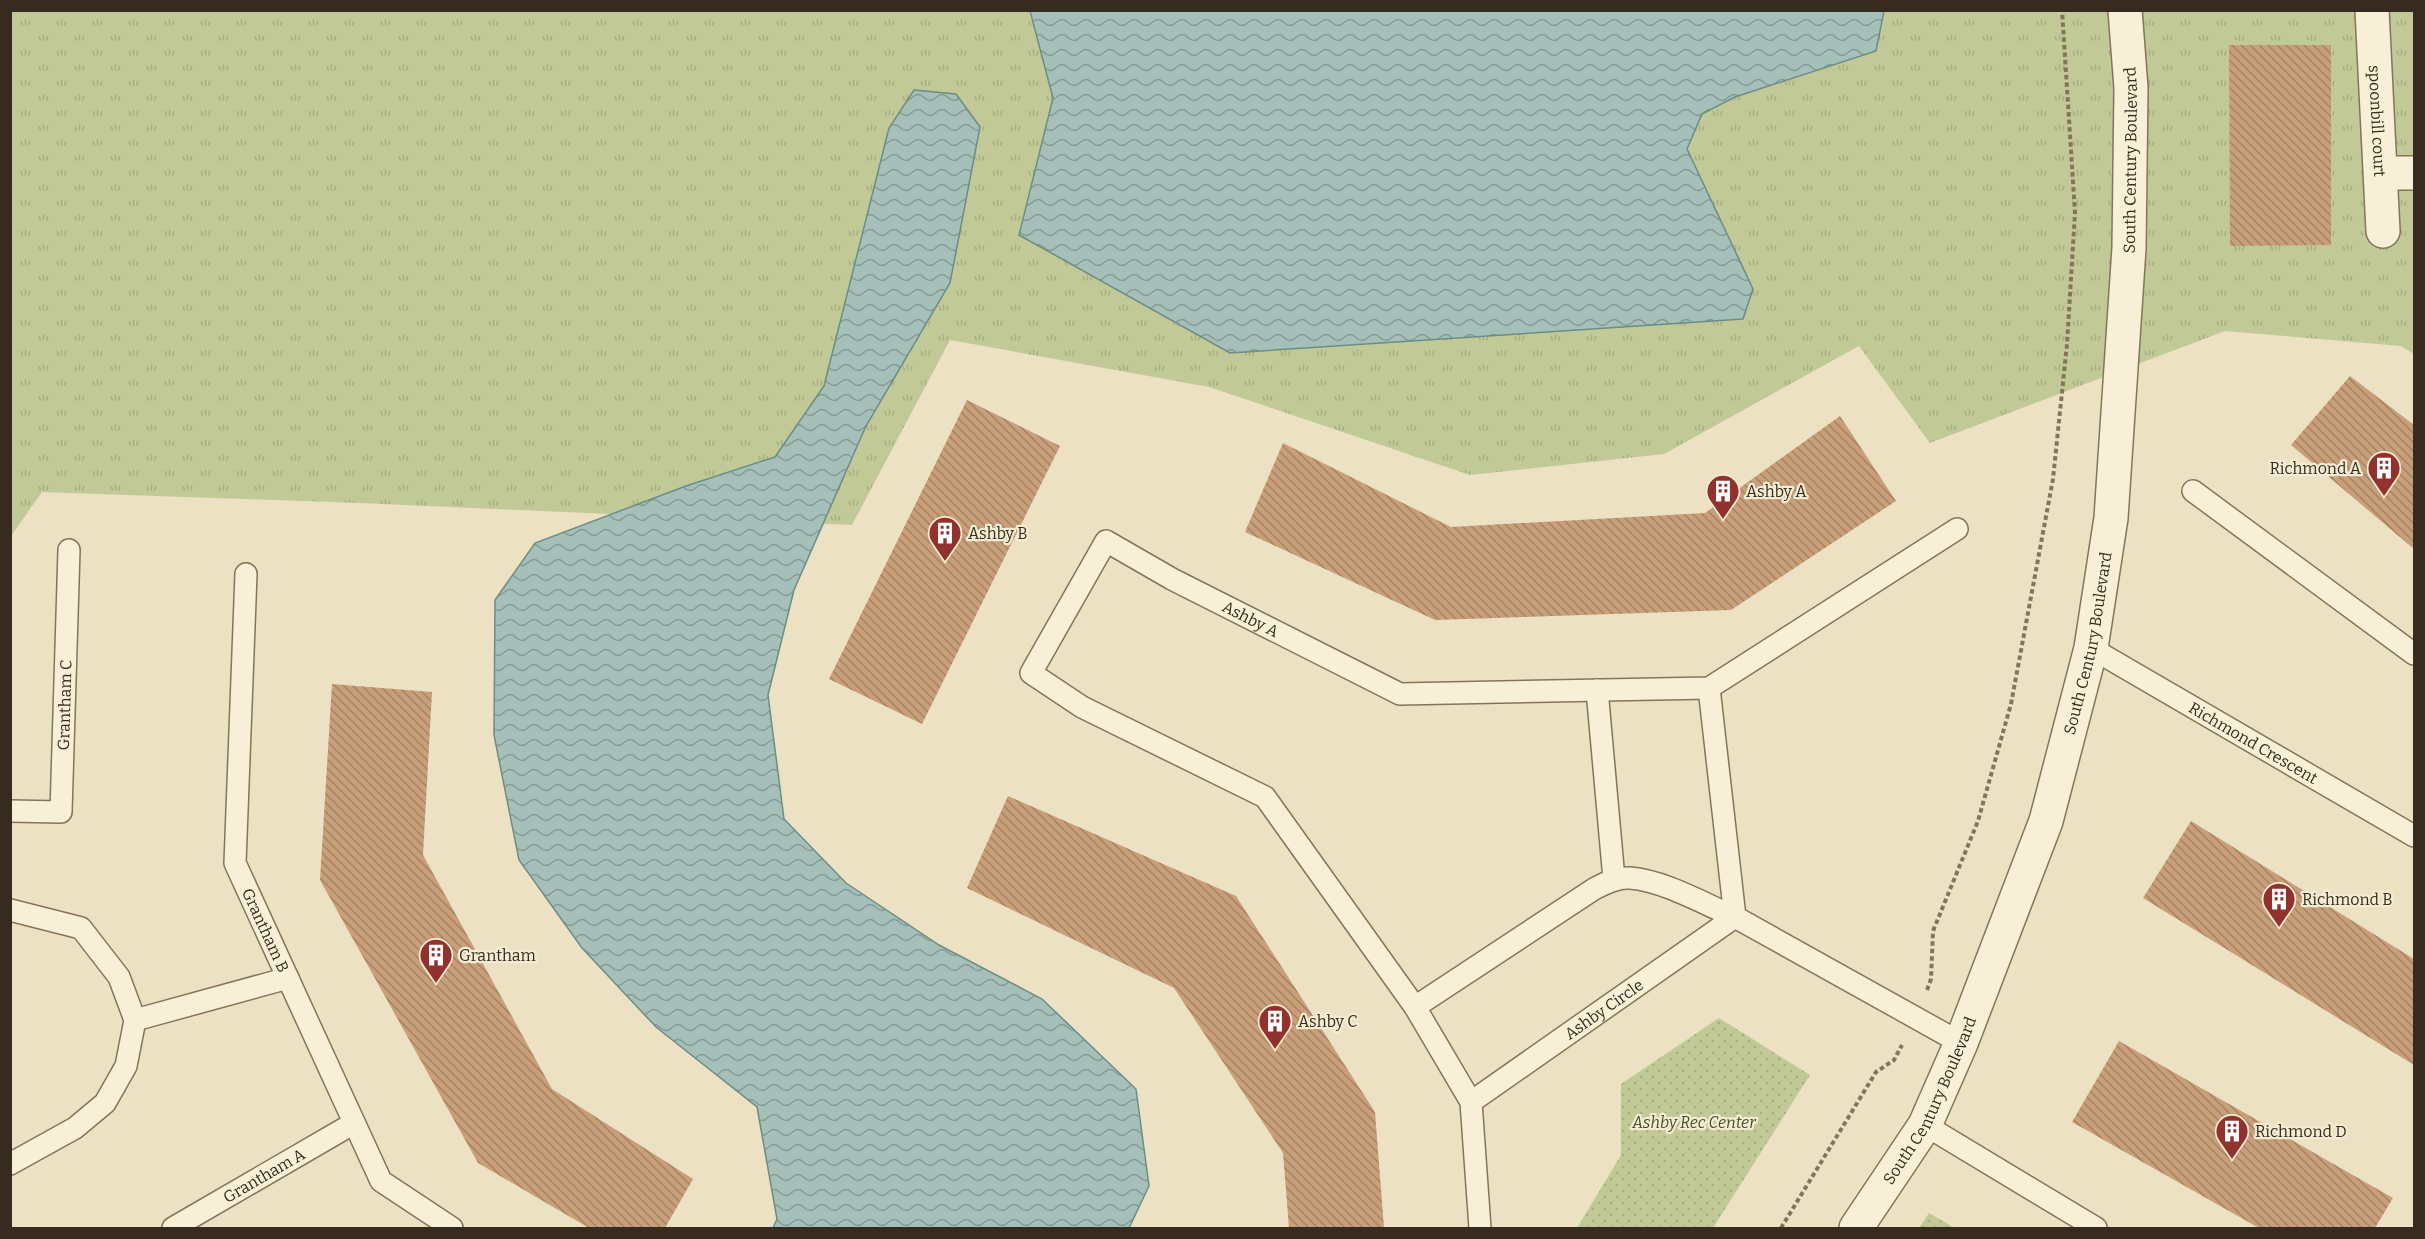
<svg xmlns="http://www.w3.org/2000/svg" width="2425" height="1239" font-family="Bitter,serif">
	<style>
		.grass { fill: url(#grass-tufts) }
		.park { fill: url(#park-dots) }
		.water { fill: url(#water-waves); stroke: #6c8d86; stroke-width: 1.5 }
		.building { fill: url(#building-back-hatch) }
		.lines { fill: none; stroke-linecap: round; stroke-linejoin: round }
		.lane-casing { stroke: #85745a; stroke-width: 24 }
		.street-casing { stroke: #85745a; stroke-width: 36 }
		.path { stroke: #85745a; stroke-width: 4; stroke-dasharray: 4.5 3; stroke-linecap: butt }
		.lane { stroke: #f7efd6; stroke-width: 21 }
		.street { stroke: #f7efd6; stroke-width: 33 }
		.labels { text-anchor: middle; dominant-baseline: central; stroke-width: 4.5; stroke-linejoin: round; paint-order: stroke }
		.street-label { font-size: 16px; fill: #362b1e; stroke: #f4ecd2 }
		.poi-label { font-size: 16px; fill: #362b1e; stroke: #f4ecd2; text-anchor: start }
		.park-label { font-size: 16px; font-style: italic; fill: #445225; stroke: #f4ecd2 }
	</style>
	<defs>
		<pattern id="grass-tufts" width="24" height="20" patternUnits="userSpaceOnUse" patternTransform="scale(1.5)"><rect width="24" height="20" fill="#c1ca97"/><path d="M3 7l-1-3M5 7V3M7 7l1-3M15 17l-1-3M17 17v-4M19 17l1-3" fill="none" stroke="#a6ae82"/></pattern>
		<pattern id="park-dots" width="8" height="8" patternUnits="userSpaceOnUse" patternTransform="scale(1.5)"><rect width="8" height="8" fill="#c1ca97"/><path d="M2 2h.1M6 6h.1" fill="none" stroke="#a6ae82" stroke-width="1.8" stroke-linecap="round"/></pattern>
		<pattern id="water-waves" width="16" height="10" patternUnits="userSpaceOnUse" patternTransform="scale(1.5)"><rect width="16" height="10" fill="#a5bfb9"/><path d="M0 5q4-4 8 0t8 0" fill="none" stroke="#879b96"/></pattern>
		<pattern id="building-back-hatch" width="6" height="6" patternUnits="userSpaceOnUse" patternTransform="scale(1.5)"><rect width="6" height="6" fill="#c99f7a"/><path d="M-1 5l2 2M0 0l6 6M5-1l2 2" fill="none" stroke="#a48263"/></pattern>
	</defs>
	<rect width="100%" height="100%" fill="#ece2c3"/>
	<path class="grass" d="M11 11H2414V354L2401 346 2225 331 1930 443 1859 346 1664 454 1470 475 1209 387 950 340 852 525 360 503 42 492 11 536Z"/>
	<path class="park" d="M1719 1018 1810 1075 1713 1228H1577L1621 1155V1084Z
		M1929 1213 1955 1228H1919Z"/>
	<path class="water" d="M1030 11V10L1884 11 1876 51 1735 97 1702 114 1687 149 1753 289 1743 319 1230 353 1019 235 1053 98Z
		M914 90 956 94 980 127 950 283 866 426 794 590 768 695 784 819 846 883 939 945 1042 999 1136 1089 1149 1186 1129 1228H773L777 1219 757 1107 656 1027 582 948 519 860 494 735 495 600 535 543 686 486 775 457 824 386 889 128Z"/>
	<path class="building" d="M2229 45H2331V245L2230 246Z
		M2350 376 2414 425V549L2291 445Z
		M967 400 1060 446 922 724 829 679Z
		M1840 416 1896 501 1731 610 1435 620 1245 532 1283 443 1451 527 1705 513Z
		M332 684 432 692 423 855 552 1089 693 1179 665 1228H589L478 1163 320 880Z
		M1008 796 1236 896 1375 1112 1384 1228H1289L1283 1153 1174 988 967 888Z
		M2191 821 2414 959V1065L2143 898Z
		M2119 1041 2393 1198 2375 1228H2259L2072 1122Z"/>
	<g class="lines">
		<defs>
			<g id="lane">
				<path d="M2193 491 2414 654"/>
				<path id="s1" d="M246 574 235 863 381 1181 452 1228"/>
				<path id="s2" d="M2091 648 2414 836"/>
				<path d="M1709 688 1735 917 1961 1043"/>
				<path d="M1597 690 1614 879"/>
				<path id="s3" d="M10 811 61 812 69 550"/>
				<path d="M10 910 81 928 119 977 135 1020 126 1066 105 1103 75 1128 10 1164"/>
				<path d="M1415 1007 1594 889C1605 883 1617 877 1630 878 1665 881 1702 903 1735 917"/>
				<path d="M135 1020 288 978"/>
				<path id="s4" d="M1471 1102 1735 917"/>
				<path d="M1925 1125 2096 1228"/>
				<path id="s5" d="M173 1228 354 1123"/>
				<path id="s6" d="M1480 1228 1471 1102 1415 1007 1265 797 1082 707 1031 673 1106 541 1172 579 1400 694 1709 688 1957 529"/>
			</g>
			<g id="street">
				<path id="s7" d="M2372 10 2383 231"/>
				<path d="M2381 173H2414"/>
				<path id="s8" d="M1856 1228 1925 1125 1961 1043 2046 821 2091 648 2111 518 2129 248 2131 88 2125 10"/>
			</g>
		</defs>
		<use href="#lane" class="lane-casing"/>
		<use href="#street" class="street-casing"/>
		<path class="path" d="M1927 990 1931 979 1933 931 1978 821 2011 704 2053 479 2067 344 2075 213 2062 10
			M1781 1228 1876 1072 1894 1060 1902 1045"/>
		<use href="#lane" class="lane"/>
		<use href="#street" class="street"/>
	</g>
	<defs>
		<symbol id="building-pin" viewBox="-11 -11 22 30"><path d="M0 17L-7.5 6A9.5 9.5 0 1 1 7.5 6Z" fill="#92312d" stroke="#f4ecd2"/><path d="M-4-6H4V6H1V3H-1V6H-4ZM-2.5-4.3h1.7v1.8h-1.7ZM.8-4.3h1.7v1.8H.8ZM-2.5-1h1.7V.8h-1.7ZM.8-1h1.7V.8H.8Z" fill="#fff"/></symbol>
	</defs>
	<g fill-rule="evenodd">
		<use href="#building-pin" x="2365" y="449" width="38" height="52"/>
		<use href="#building-pin" x="1704" y="472" width="38" height="52"/>
		<use href="#building-pin" x="926" y="514" width="38" height="52"/>
		<use href="#building-pin" x="2260" y="880" width="38" height="52"/>
		<use href="#building-pin" x="417" y="936" width="38" height="52"/>
		<use href="#building-pin" x="1256" y="1002" width="38" height="52"/>
		<use href="#building-pin" x="2213" y="1112" width="38" height="52"/>
	</g>
	<g class="labels">
		<g class="street-label">
			<text stroke="none"><textPath href="#s7" startOffset="111">spoonbill court</textPath></text>
			<text stroke="none"><textPath href="#s8" startOffset="1120">South Century Boulevard</textPath></text>
			<text stroke="none"><textPath href="#s6" startOffset="1076">Ashby A</textPath></text>
			<text stroke="none"><textPath href="#s8" startOffset="634">South Century Boulevard</textPath></text>
			<text stroke="none"><textPath href="#s3" startOffset="158">Grantham C</textPath></text>
			<text stroke="none"><textPath href="#s2" startOffset="188">Richmond Crescent</textPath></text>
			<text stroke="none"><textPath href="#s1" startOffset="363">Grantham B</textPath></text>
			<text stroke="none"><textPath href="#s4" startOffset="162">Ashby Circle</textPath></text>
			<text stroke="none"><textPath href="#s8" startOffset="148">South Century Boulevard</textPath></text>
			<text stroke="none"><textPath href="#s5" startOffset="105">Grantham A</textPath></text>
		</g>
		<g class="poi-label">
			<text x="2361" y="468" text-anchor="end">Richmond A</text>
			<text x="1746" y="491">Ashby A</text>
			<text x="968" y="533">Ashby B</text>
			<text x="2302" y="899">Richmond B</text>
			<text x="459" y="955">Grantham</text>
			<text x="1298" y="1021">Ashby C</text>
			<text x="2255" y="1131">Richmond D</text>
		</g>
		<g class="park-label">
			<text x="1694" y="1122">Ashby Rec Center</text>
		</g>
	</g>
	<rect width="2425" height="1239" fill="none" stroke="#362b1e" stroke-width="24"/>
</svg>
